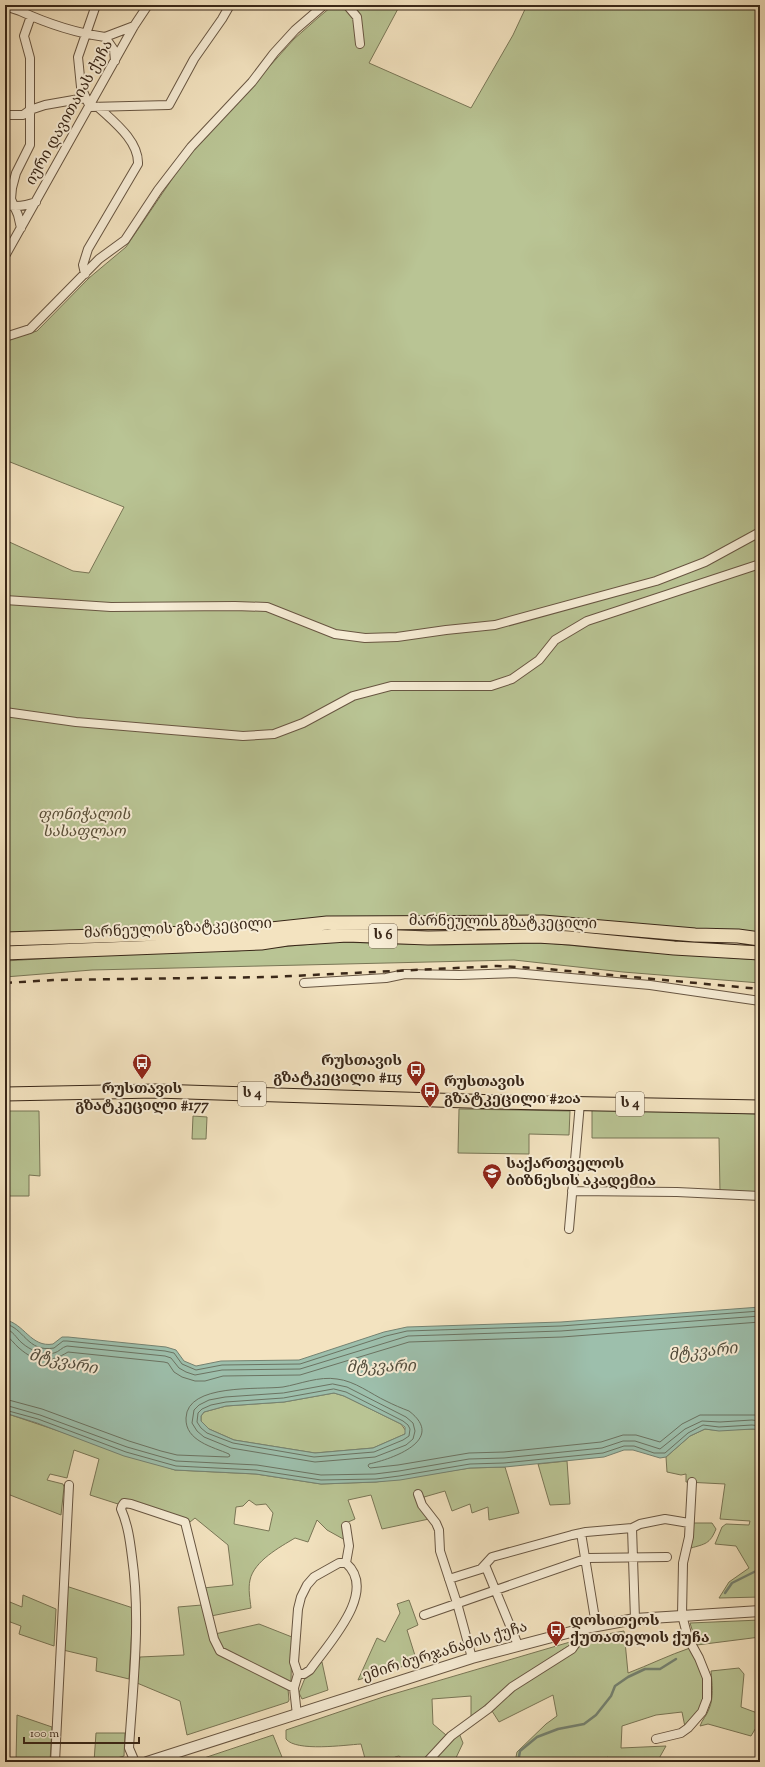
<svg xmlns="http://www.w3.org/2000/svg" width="765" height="1767" font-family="'Sorts Mill Goudy','Noto Serif Georgian',serif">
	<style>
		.green { fill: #b9c494; stroke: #797656; fill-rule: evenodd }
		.water { fill: #9dbfac; stroke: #758271; fill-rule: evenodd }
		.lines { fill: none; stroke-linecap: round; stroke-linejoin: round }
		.shore { stroke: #6b7362; stroke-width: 1 }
		.stream { stroke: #758271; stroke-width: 2.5 }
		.minor-casing { stroke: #685642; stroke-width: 10 }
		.tertiary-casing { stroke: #685642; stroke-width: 12 }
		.trunk-casing { stroke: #392718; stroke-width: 15 }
		.minor { stroke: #f7edd6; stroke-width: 8 }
		.tertiary { stroke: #f7edd6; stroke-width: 10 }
		.trunk { stroke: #f3e3c0; stroke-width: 13 }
		.rail { stroke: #392718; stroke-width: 2.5; stroke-dasharray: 7 7; stroke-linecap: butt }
		.labels { text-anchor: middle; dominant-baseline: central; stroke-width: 4; stroke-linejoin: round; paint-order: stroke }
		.shield { fill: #f7edd6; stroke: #726251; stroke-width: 1 }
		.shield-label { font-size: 14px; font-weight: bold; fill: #392718 }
		.street-label { font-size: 15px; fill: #392718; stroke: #f7edd6 }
		.park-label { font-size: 15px; font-style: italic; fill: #594e37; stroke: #f7edd6 }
		.poi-label { font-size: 15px; font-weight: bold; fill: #392718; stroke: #f7edd6; text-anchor: start }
		.water-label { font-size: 16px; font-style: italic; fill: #524d3d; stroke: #f7edd6 }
	</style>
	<rect width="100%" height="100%" fill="#f3e3c0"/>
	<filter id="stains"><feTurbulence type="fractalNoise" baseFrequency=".005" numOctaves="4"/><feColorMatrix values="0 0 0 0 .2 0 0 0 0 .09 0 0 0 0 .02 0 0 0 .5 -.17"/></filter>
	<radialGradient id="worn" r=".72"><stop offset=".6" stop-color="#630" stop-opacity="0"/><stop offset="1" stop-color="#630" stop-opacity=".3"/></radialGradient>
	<path class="green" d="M350 5H400L369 63 471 108 513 35 527 5H760V933L575 920 5 934V540L73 571 89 573 124 507 5 460V341L37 331 89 278 126 247 189 154 201 143 294 39 319 17 331 7H341L348 11Z
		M335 942 444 945 547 943 627 951 748 959 760 960V983L623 972 514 960 92 970 5 977V961L154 952 236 951Z
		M459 1109 570 1111 569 1135 529 1134V1154L458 1153Z
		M592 1109 760 1114V1192H720L719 1138H592Z
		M5 1111H39L40 1176 29 1175V1196H5Z
		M193 1116 207 1117 206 1139H192Z
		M334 1393 344 1396 401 1424 406 1431 405 1434 373 1448 315 1453 234 1440 209 1429 201 1421V1416L204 1412 226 1406 284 1402Z
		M5 1413 175 1470 256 1474 321 1484 376 1482 470 1468 505 1467 519 1513 489 1520 488 1507 472 1513 470 1504 452 1511 445 1491 424 1497 429 1519 382 1529 371 1495 348 1500 355 1519 346 1523 345 1540 327 1530 317 1520 308 1542 295 1538C280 1547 254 1561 250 1580 248 1589 250 1599 251 1608L211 1616 203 1588 233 1585 228 1545 195 1518 190 1522 120 1502 118 1504 90 1495 99 1459 74 1450 67 1478 50 1474 47 1480 63 1484 64 1487 61 1515 5 1493ZM249 1500 256 1505 266 1504 273 1513 269 1531 234 1524 236 1507 243 1506Z
		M705 1429C723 1432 742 1427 760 1430V1597L719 1598 729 1582 749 1568 736 1546 715 1544 722 1527 726 1524 749 1525 750 1521 720 1519 725 1484 686 1482V1474L681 1475 667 1472 666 1457 690 1436Z
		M567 1461 570 1504 550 1505 538 1464Z
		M694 1523H712L716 1529C710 1544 705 1544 691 1548L692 1525Z
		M66 1586 133 1608 129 1679 96 1671 97 1658 63 1650Z
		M23 1595 56 1609 54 1646 19 1634 21 1626 5 1620V1600L22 1607Z
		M409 1600 418 1625 407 1630 417 1662 358 1680 377 1638 385 1642 400 1613 397 1604Z
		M202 1605 212 1644 288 1689 289 1700 288 1702 187 1735 180 1701 137 1683 140 1657 184 1655 178 1607Z
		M760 1620V1637L697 1645 690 1623Z
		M259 1624 292 1637 291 1681 289 1683 222 1651 215 1634Z
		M624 1631 628 1673C649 1665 669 1655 690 1648 699 1667 713 1690 701 1711 697 1717 690 1722 685 1727L682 1712 656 1715 622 1726 621 1748 666 1746 657 1762H617L607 1757 605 1759 608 1762H515L517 1752 546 1724 557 1716 553 1695 499 1722 492 1711 515 1689 578 1648 591 1637Z
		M570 1642V1645L515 1681 471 1717V1696L432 1699 433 1724 446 1735 427 1758 422 1762H403V1759L399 1756 395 1757 389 1762H366L361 1744C345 1745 296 1752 286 1739V1730L383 1697Z
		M322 1662 328 1690 302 1699 299 1693 305 1678Z
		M739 1668 744 1674 741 1707 760 1714V1721L751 1736 708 1724 700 1726C702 1720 707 1715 709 1709 714 1698 712 1683 711 1671Z
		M17 1715 52 1727 50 1762H16Z
		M96 1733H125L124 1756 104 1762H94Z
		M459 1733 463 1743 454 1762H432Z
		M273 1735 284 1762H192Z"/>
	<path class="water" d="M760 1307V1430L753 1429 719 1431 705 1429 690 1436 666 1457 660 1458 633 1450H624L604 1457 505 1467 470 1468 400 1480 376 1482 321 1484 256 1474 175 1470 124 1456 37 1423 5 1413V1320C24 1323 31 1348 53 1344L62 1337H68L166 1347 176 1350 184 1361 196 1366 221 1361 299 1360 384 1332 407 1327 561 1322ZM334 1393 344 1396 401 1424 405 1427V1434L373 1448 315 1453 234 1440 209 1429 201 1421V1416L204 1412 226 1406 284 1402Z"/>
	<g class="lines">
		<path class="shore" d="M5 1324C24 1327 27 1353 54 1348L63 1341H67L165 1351 174 1353 182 1364 196 1370 222 1365 300 1364 386 1336 407 1331 561 1326 760 1311
			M5 1329C13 1330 16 1338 22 1343 30 1350 43 1356 54 1353 59 1352 62 1347 67 1346L165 1356 171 1358 179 1368 186 1372 195 1375 222 1370 300 1369 408 1336 561 1331 760 1316
			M5 1335C11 1338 14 1344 19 1348 36 1363 50 1363 68 1352L164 1362 168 1363 174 1372 182 1377 195 1381H205L223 1376 300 1375 409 1342 562 1337 760 1322
			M333 1384 347 1387 406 1417 413 1423 415 1431 413 1439 406 1445 375 1457 315 1462 231 1448 204 1437 197 1431 192 1423 194 1410 199 1405 209 1400 225 1397 283 1393Z
			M334 1389 346 1392 403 1421 408 1425 410 1429 409 1436 403 1440 374 1452 314 1457 233 1443 207 1433 201 1428 197 1422 198 1413 202 1409 211 1405 226 1402 283 1398Z
			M5 1399 42 1409 129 1441 161 1451 177 1455 228 1457 230 1456 229 1454C213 1447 185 1441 186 1418 187 1383 259 1390 283 1387 300 1384 319 1376 337 1379 355 1381 371 1394 386 1401 394 1405 401 1408 409 1411 447 1440 392 1459 369 1464L368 1466 370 1468 398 1465 469 1453 504 1452 601 1442 623 1435H636L660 1442 682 1424 700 1415H760
			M5 1405 40 1415 127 1447 176 1461 257 1465 321 1475 375 1474 399 1471 469 1459 504 1458 602 1448 623 1441H635L660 1449 685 1429 702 1421 720 1422 752 1420 760 1421
			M5 1410 38 1419 126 1452 176 1466 256 1470 321 1480 376 1479 399 1476 470 1464 504 1463 603 1453 624 1446H634L654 1453H665L688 1433 703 1425 719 1427 752 1425 760 1426"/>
		<path class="stream" d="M725 1593 732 1583 760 1569
			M518 1762 520 1751 537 1737 558 1729 584 1724 596 1715 611 1696 615 1686 628 1677 645 1669H660L676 1659"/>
		<defs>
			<path id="minor" d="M96 5 78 57 81 87 90 107 169 105 194 59 222 19 230 5
				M347 5 357 17 360 44
				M5 6 20 11 23 5
				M20 11C46 23 76 33 105 37L114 50 115 61
				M105 37 134 26
				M5 115H23L30 110 45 105 85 98
				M5 205C16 207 26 206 36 202
				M21 228 18 215 11 199 12 188 16 173 30 145V58L24 36 31 16
				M5 256 134 26 148 5
				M85 274 83 265 88 249 138 164C139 141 114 122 98 107
				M5 337 30 329 99 259 125 240 158 190 191 147 252 82 274 53 295 30 324 5
				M5 600 111 607 235 606 267 607 335 634 365 638 397 637 446 630 495 625 656 581 705 562 760 532
				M5 712 76 722 243 736 274 734 303 723 353 696 391 686H491L512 679 539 660 555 640 587 621 760 564
				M304 983 386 978 405 974 459 975 514 973 650 985 760 1001
				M572 1191 677 1192 760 1196
				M569 1229 580 1103
				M418 1494 422 1505 436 1523 439 1530 440 1551 457 1603 472 1658
				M632 1528 635 1619
				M581 1533 596 1625
				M346 1563 349 1546 346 1526
				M485 1565 518 1645
				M449 1579 481 1569 492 1557 572 1535 586 1532 632 1528 640 1524 665 1519 689 1523
				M424 1615 588 1558 667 1557
				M297 1715 294 1688 298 1674 294 1662 298 1609 301 1597 307 1585 314 1577 339 1563H346C379 1592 327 1645 310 1670L304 1674H298
				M656 1739 681 1733 688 1728 702 1712 707 1699V1678L699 1658 688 1638 682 1615 683 1563 689 1537 692 1482
				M55 1762 69 1485
				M135 1762 129 1748C133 1684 141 1620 132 1557 130 1541 128 1525 121 1509L122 1506 124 1503 131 1504 185 1522 214 1639 220 1651 294 1688
				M427 1762 451 1736 488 1709 512 1687 572 1649 586 1628"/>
			<path id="tertiary" d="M147 1762 472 1658 586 1628 635 1619 760 1611"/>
			<path id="trunk" d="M5 939 251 931 327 923 543 922 695 935 738 936 760 939
				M5 953 261 943 287 939 347 935 428 938 537 936 570 938 674 948 760 953
				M5 1094 156 1091 499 1102 760 1107"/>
		</defs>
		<use href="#minor" class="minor-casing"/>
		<use href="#tertiary" class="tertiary-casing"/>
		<use href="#trunk" class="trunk-casing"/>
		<use href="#minor" class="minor"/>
		<use href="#tertiary" class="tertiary"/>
		<use href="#trunk" class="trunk"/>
		<path class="rail" d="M5 983 53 980 271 977 497 966 536 968 760 989"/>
	</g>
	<defs>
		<symbol id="bus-pin" viewBox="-11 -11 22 30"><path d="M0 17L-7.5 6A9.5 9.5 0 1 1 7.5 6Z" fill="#8f2418" stroke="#f7edd6"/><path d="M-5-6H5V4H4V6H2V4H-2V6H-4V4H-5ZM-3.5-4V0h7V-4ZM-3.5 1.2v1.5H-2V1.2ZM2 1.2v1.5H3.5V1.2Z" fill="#fff"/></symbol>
		<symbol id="university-pin" viewBox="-11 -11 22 30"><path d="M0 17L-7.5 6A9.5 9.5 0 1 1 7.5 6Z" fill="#8f2418" stroke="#f7edd6"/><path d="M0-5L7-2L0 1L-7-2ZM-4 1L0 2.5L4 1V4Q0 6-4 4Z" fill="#fff"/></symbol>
	</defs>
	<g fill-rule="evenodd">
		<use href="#bus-pin" x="131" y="1052" width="22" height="30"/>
		<use href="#bus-pin" x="405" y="1059" width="22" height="30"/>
		<use href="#bus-pin" x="419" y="1080" width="22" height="30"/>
		<use href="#university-pin" x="481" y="1162" width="22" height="30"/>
		<use href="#bus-pin" x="545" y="1619" width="22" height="30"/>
	</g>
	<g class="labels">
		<g class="shield">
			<rect x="369" y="924" width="28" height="24" rx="3"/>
			<rect x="238" y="1082" width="28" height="24" rx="3"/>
			<rect x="616" y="1092" width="28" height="24" rx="3"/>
		</g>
		<g class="shield-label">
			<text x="383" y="936">ს 6</text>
			<text x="252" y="1094">ს 4</text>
			<text x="630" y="1104">ს 4</text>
		</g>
		<g class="street-label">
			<text transform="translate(70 113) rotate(-61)">იური დავითაიას ქუჩა</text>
			<text transform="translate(503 923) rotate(1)">მარნეულის გზატკეცილი</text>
			<text transform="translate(178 929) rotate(-3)">მარნეულის გზატკეცილი</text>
			<text transform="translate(445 1652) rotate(-17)">ემირ ბურჯანაძის ქუჩა</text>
		</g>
		<g class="park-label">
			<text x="84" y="815">ფონიჭალის<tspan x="84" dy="17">სასაფლაო</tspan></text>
		</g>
		<g class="poi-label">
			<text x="402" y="1061" text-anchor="end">რუსთავის<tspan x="402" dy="17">გზატკეცილი #115</tspan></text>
			<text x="444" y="1082">რუსთავის<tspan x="444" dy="17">გზატკეცილი #20ა</tspan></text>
			<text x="142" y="1089" text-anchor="middle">რუსთავის<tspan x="142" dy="17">გზატკეცილი #177</tspan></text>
			<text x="506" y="1164">საქართველოს<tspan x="506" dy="17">ბიზნესის აკადემია</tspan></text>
			<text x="570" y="1621">დოსითეოს<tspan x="570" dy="17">ქუთათელის ქუჩა</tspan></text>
		</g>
		<g class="water-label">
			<text transform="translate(703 1353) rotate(-6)">მტკვარი</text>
			<text transform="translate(63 1363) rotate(12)">მტკვარი</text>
			<text transform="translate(381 1368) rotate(-1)">მტკვარი</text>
		</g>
	</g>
	<rect width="765" height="1767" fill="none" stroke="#f3e3c0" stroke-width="20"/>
	<rect x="6" y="6" width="753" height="1755" fill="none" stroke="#392718" stroke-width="2"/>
	<rect x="10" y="10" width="745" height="1747" fill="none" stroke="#392718"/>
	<path d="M24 1737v6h115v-6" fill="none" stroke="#392718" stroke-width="2"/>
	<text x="30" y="1737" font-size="12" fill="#392718" stroke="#f7edd6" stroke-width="3" paint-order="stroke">100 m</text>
	<rect width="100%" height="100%" filter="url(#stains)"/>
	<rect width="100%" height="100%" fill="url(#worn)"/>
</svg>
